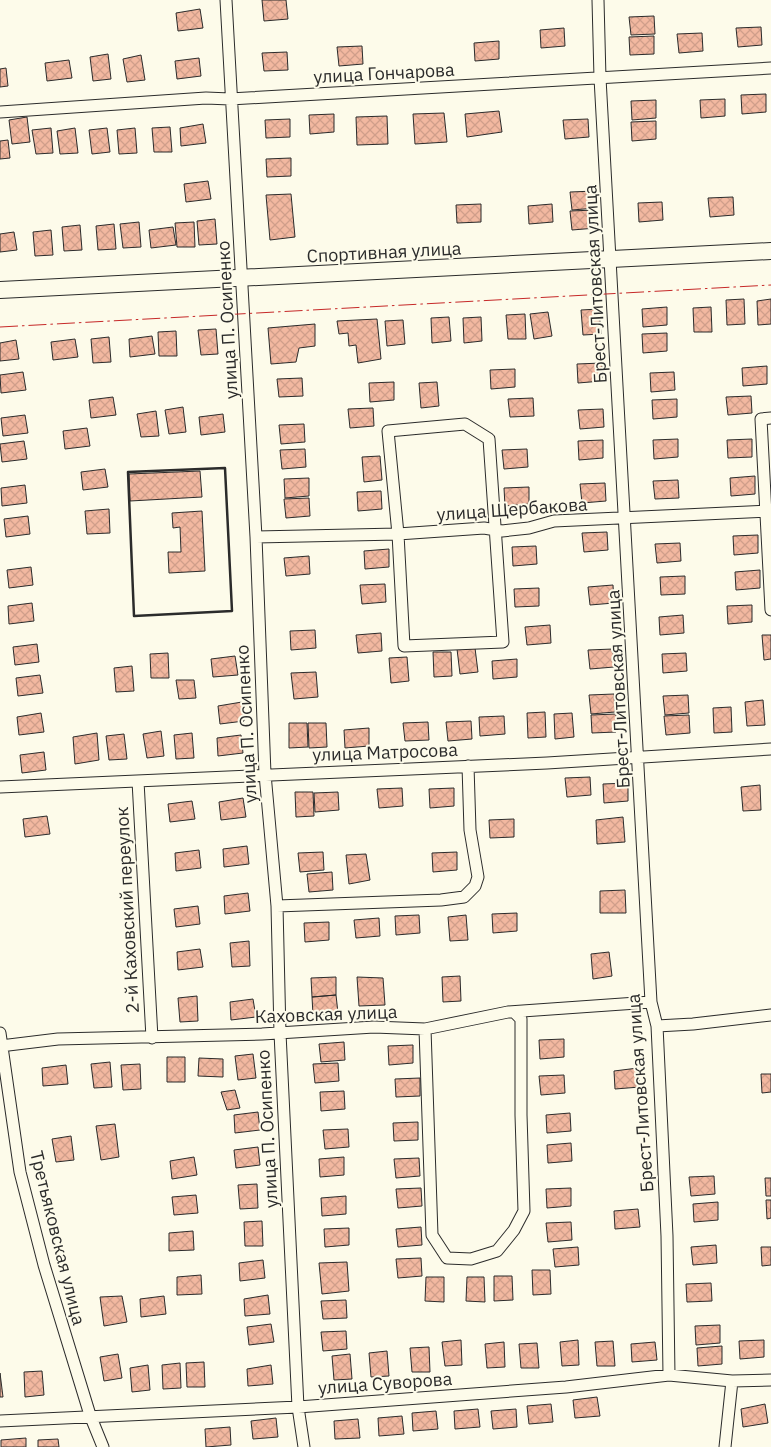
<svg xmlns="http://www.w3.org/2000/svg" width="771" height="1447" font-family="'IBM Plex Sans',sans-serif">
	<style>
		.building { fill: url(#building-cross-hatch); stroke: #2b2b2b }
		.lines { fill: none; stroke-linecap: round; stroke-linejoin: round }
		.street-casing { stroke: #2b2b2b; stroke-width: 13 }
		.secondary-casing { stroke: #2b2b2b; stroke-width: 18 }
		.street { stroke: #fdfbea; stroke-width: 11 }
		.secondary { stroke: #fdfbea; stroke-width: 16 }
		.wall { stroke: #2b2b2b; stroke-width: 2.5 }
		.power { stroke: #c62828; stroke-width: 1; stroke-dasharray: 18 4 2.5 4; stroke-linecap: butt }
		.labels { text-anchor: middle; dominant-baseline: central; stroke-width: 4; stroke-linejoin: round; paint-order: stroke }
		.street-label { font-size: 18px; fill: #2b2b2b; stroke: #fdfbea }
	</style>
	<defs>
		<pattern id="building-cross-hatch" width="8" height="8" patternUnits="userSpaceOnUse" patternTransform="scale(1.25)"><rect width="8" height="8" fill="#f2b8a0"/><path d="M0 0l8 8M0 8l8-8" fill="none" stroke="#d09e8a"/></pattern>
	</defs>
	<rect width="100%" height="100%" fill="#fdfbea"/>
	<path class="building" d="M262 0H286L288 19 264 21Z
		M200 9 203 28 178 31 176 13Z
		M654 16 655 34 631 35 629 17Z
		M761 27 762 45 738 47 736 28Z
		M564 28 565 46 541 48 540 30Z
		M702 33 703 51 679 53 677 34Z
		M654 36V54L630 55 629 37Z
		M499 41V59L475 61 474 43Z
		M362 46 363 64 339 66 337 47Z
		M287 52 288 70 264 71 262 53Z
		M108 54 111 79 93 81 90 57Z
		M141 55 145 80 127 82 123 59Z
		M199 58 201 76 177 79 175 61Z
		M69 60 72 78 47 81 45 63Z
		M6 68 8 86 0 87V69Z
		M766 94V112L742 114 741 95Z
		M725 99V116L701 118 700 100Z
		M656 100V118L632 120 631 101Z
		M499 111 502 132 467 137 465 114Z
		M444 113 447 142 415 144 413 114Z
		M334 114V132L310 134 309 115Z
		M387 116 388 144 357 145 356 117Z
		M27 117 30 142 12 144 9 120Z
		M290 119V137L266 138 265 120Z
		M588 119 589 137 565 139 563 120Z
		M656 121V139L632 141 631 122Z
		M203 124 206 143 181 146 180 128Z
		M170 127 172 152H154L152 128Z
		M51 128 53 153 36 154 32 130Z
		M75 128 78 153 60 154 57 131Z
		M107 128 110 152 92 154 89 130Z
		M135 128 137 153 119 154 117 130Z
		M8 140 10 158 0 159V141Z
		M291 158V176L267 177 266 159Z
		M208 181 211 199 186 202 184 184Z
		M595 191 596 208 572 210 570 192Z
		M291 194 295 237 270 240 266 195Z
		M733 197 734 215 710 217 708 198Z
		M662 202 663 220 639 222 638 203Z
		M481 204V222L457 223 456 205Z
		M552 204 553 222 529 224 528 206Z
		M595 210 596 228 572 230 570 211Z
		M215 219 217 244 199 245 197 221Z
		M139 222 141 247 123 248 120 224Z
		M194 222 195 247H177L175 223Z
		M114 224 116 249 98 250 96 226Z
		M80 225 82 250 64 251 62 227Z
		M173 227 176 245 151 248 149 230Z
		M51 230 53 255 35 256 33 232Z
		M14 232 17 250 0 252V234Z
		M744 299 745 324 727 325 726 300Z
		M771 299V324L758 325 757 301Z
		M667 307V325L643 327 642 309Z
		M711 307 712 332H694L693 308Z
		M599 309 601 334 583 335 581 310Z
		M548 312 552 336 534 339 530 314Z
		M525 314 526 339H508L506 315Z
		M449 317 451 341 432 343 431 318Z
		M481 317 482 341 464 343 463 318Z
		M377 319 381 359 358 363 356 345 349 346 348 333 339 334 337 321Z
		M403 320 405 344 387 346 385 321Z
		M315 324V346L299 348 296 362 271 364 268 328Z
		M216 329 218 354 201 355 198 330Z
		M176 331 177 356H159L158 332Z
		M667 333V351L643 353 642 334Z
		M152 336 155 354 130 357 129 339Z
		M109 337 111 362 93 363 91 339Z
		M75 339 78 357 53 360 51 342Z
		M16 340 19 359 0 361V343Z
		M602 363V381L578 383 577 364Z
		M767 366V384L743 386 742 368Z
		M515 369V387L491 389 490 370Z
		M23 372 26 390 1 393 0 375Z
		M674 372 675 390 651 392 650 373Z
		M302 378 303 396 279 397 277 379Z
		M394 382V400L370 402 369 383Z
		M437 382 439 406 421 408 419 383Z
		M751 396 752 413 728 415 726 397Z
		M113 397 116 415 91 418 89 400Z
		M533 398 534 416 510 417 508 399Z
		M677 399V417L653 419 652 400Z
		M183 407 186 432 169 434 165 410Z
		M373 408 374 426 350 428 348 409Z
		M603 409 604 427 580 429 578 410Z
		M156 411 159 436 141 437 137 414Z
		M223 414 225 432 201 435 199 417Z
		M25 415 28 433 3 436 1 418Z
		M304 424 305 442 281 444 279 425Z
		M87 428 90 446 65 449 63 431Z
		M678 439V457L654 459 653 440Z
		M752 439V457L728 458 727 440Z
		M603 440V458L579 460 578 441Z
		M24 441 27 459 2 462 0 444Z
		M305 449 306 467 282 469 280 450Z
		M527 449 528 467 504 469 502 450Z
		M380 456 382 480 364 482 362 457Z
		M105 469 108 487 83 490 81 472Z
		M200 471 202 497 130 501 129 474Z
		M755 476V494L731 496 730 478Z
		M309 478V496L285 498 284 479Z
		M678 480 679 498 655 499 653 481Z
		M605 483 606 501 582 503 580 484Z
		M25 485 27 503 2 506 1 488Z
		M529 487V504L505 506 504 488Z
		M381 491 382 509 358 511 357 492Z
		M309 498 310 516 286 518 284 499Z
		M109 509 110 533 87 534 85 511Z
		M202 511 205 571 169 573 168 552H181L180 527 173 528 172 513Z
		M28 516 30 534 6 537 4 519Z
		M607 532 608 550 584 552 582 533Z
		M758 535V553L734 555 733 536Z
		M680 543 681 561 657 563 655 544Z
		M536 546 537 564 513 566 512 547Z
		M389 549V567L365 569 364 551Z
		M309 556 310 574 286 576 284 558Z
		M31 567 33 585 9 588 7 570Z
		M760 570V588L736 590 735 572Z
		M685 576V594L661 595 660 577Z
		M385 584 386 602 362 604 360 585Z
		M613 585 614 603 590 605 588 587Z
		M539 588V606L515 607 514 589Z
		M32 603 34 621 9 624 8 606Z
		M752 605V622L728 624 727 606Z
		M683 615 684 633 660 635 659 617Z
		M550 625 551 643 527 645 525 627Z
		M315 630 316 648 291 650 290 631Z
		M381 633 382 651 358 653 356 635Z
		M762 635H771V659L764 660Z
		M37 644 39 662 15 665 13 647Z
		M475 648 478 672 460 674 457 649Z
		M613 649 614 667 590 669 588 650Z
		M433 652H451L452 676 434 677Z
		M168 653 169 678H151L150 654Z
		M686 653 687 671 663 673 662 654Z
		M235 656 238 675 213 677 211 659Z
		M407 657 409 681 391 683 389 658Z
		M517 659V677L493 679 492 661Z
		M132 666 134 691 116 692 114 668Z
		M316 672 318 697 294 699 291 673Z
		M40 675 43 693 18 696 16 678Z
		M176 680H194L196 698 179 699Z
		M614 694 615 712 591 714 589 695Z
		M688 695 689 713 665 715 663 696Z
		M763 700 765 725 747 726 745 702Z
		M242 702 244 721 220 724 218 706Z
		M731 707 732 732 714 733 713 708Z
		M545 712 546 737 528 738 527 713Z
		M41 713 44 732 19 735 17 717Z
		M572 713 574 737 555 739 554 714Z
		M616 714V732L592 733 591 715Z
		M689 715 690 733 666 735 664 716Z
		M504 716 505 734 480 736 479 717Z
		M471 721 472 739 448 741 446 722Z
		M428 722 429 740 405 741 403 723Z
		M289 723H307L308 747 289 748Z
		M308 723H326L327 747 309 748Z
		M369 728V746L345 748 344 730Z
		M161 731 164 756 147 758 143 734Z
		M97 733 99 760 75 764 73 737Z
		M192 733 194 758 176 759 174 735Z
		M124 734 127 759 109 760 106 736Z
		M241 735 243 753 218 756 217 738Z
		M44 752 46 770 22 773 20 755Z
		M590 777 591 795 567 797 565 778Z
		M628 783V801L604 803 603 784Z
		M760 785 761 810 743 811 741 787Z
		M402 788 403 806 379 808 377 789Z
		M454 788V806L430 808 429 789Z
		M295 792H313L314 816 296 817Z
		M338 792 339 810 315 812 314 793Z
		M243 798 246 817 221 820 219 802Z
		M192 801 195 819 170 822 168 804Z
		M47 816 50 834 25 837 23 819Z
		M623 817 625 842 597 844 596 820Z
		M514 819V837L490 838 489 820Z
		M247 846 249 864 224 867 223 849Z
		M199 850 201 868 176 871 175 853Z
		M323 852 324 870 300 872 298 853Z
		M457 852V870L433 872 432 853Z
		M366 854 370 880 349 884 346 855Z
		M332 872 333 890 309 892 307 874Z
		M625 890 626 913H600V891Z
		M248 893 250 911 225 914 224 896Z
		M198 906 200 924 176 927 174 909Z
		M517 913V931L493 933 492 914Z
		M419 915 420 933 396 935 395 916Z
		M466 915 468 940 450 941 448 917Z
		M379 918 380 936 356 938 354 920Z
		M329 922V940L305 942 304 923Z
		M249 941 250 966 232 967 230 943Z
		M200 949 203 967 178 970 177 952Z
		M609 952 612 976 593 979 591 954Z
		M460 976 461 1001 443 1002 442 977Z
		M336 977V995L312 997 311 978Z
		M357 977 383 978 385 1005 359 1006Z
		M336 995 338 1013 313 1015 312 997Z
		M197 996 198 1021 180 1022 178 998Z
		M253 999 256 1017 231 1020 230 1002Z
		M564 1039V1057L540 1059 539 1040Z
		M344 1042 345 1060 321 1062 319 1044Z
		M413 1045V1063L389 1065 388 1046Z
		M253 1054 256 1078 238 1080 235 1056Z
		M167 1057H185V1082H167Z
		M199 1058 223 1059V1077L198 1076Z
		M110 1062 112 1087 94 1088 91 1064Z
		M338 1063 339 1081 315 1083 313 1064Z
		M140 1064 141 1089 123 1090 121 1065Z
		M66 1065 68 1084 43 1086 42 1068Z
		M638 1068 640 1087 615 1089 614 1071Z
		M761 1074H771V1092L762 1093Z
		M564 1075 565 1093 541 1095 539 1076Z
		M420 1078V1096L396 1097 395 1079Z
		M235 1090 240 1108 227 1110 221 1092Z
		M344 1091 345 1109 321 1111 320 1092Z
		M258 1112 260 1130 235 1133 234 1115Z
		M570 1113 571 1131 547 1133 546 1115Z
		M418 1122V1140L394 1141 393 1123Z
		M115 1124 119 1157 101 1160 96 1126Z
		M348 1129 349 1147 325 1149 323 1130Z
		M71 1136 74 1160 56 1162 52 1139Z
		M571 1143 572 1161 548 1163 547 1145Z
		M258 1147 260 1165 236 1168 234 1150Z
		M194 1157 197 1175 172 1179 170 1161Z
		M344 1157V1175L320 1177 319 1159Z
		M419 1158 420 1176 396 1178 394 1159Z
		M714 1176 715 1194 691 1196 689 1177Z
		M765 1178H771V1196H766Z
		M257 1184 258 1208 240 1209 238 1185Z
		M421 1188 422 1206 398 1208 396 1189Z
		M571 1188V1206L547 1208 546 1189Z
		M196 1195 198 1213 174 1215 172 1197Z
		M346 1196V1214L322 1216 321 1198Z
		M766 1200H771V1218L767 1219Z
		M718 1202V1220L694 1222 693 1204Z
		M638 1209 640 1227 615 1229 614 1211Z
		M262 1221 263 1246H245L244 1222Z
		M571 1222 572 1240 548 1242 546 1223Z
		M421 1227 422 1245 398 1247 396 1229Z
		M349 1228V1245L325 1247 324 1229Z
		M193 1231 194 1250 169 1251V1233Z
		M716 1245 717 1263 693 1265 691 1247Z
		M578 1247 579 1265 555 1267 553 1249Z
		M761 1247H771V1265L762 1266Z
		M421 1258 422 1276 398 1278 396 1259Z
		M263 1260 265 1278 240 1281 239 1263Z
		M347 1262 349 1291 322 1294 319 1263Z
		M532 1270H550L551 1294 533 1295Z
		M201 1275 202 1294 177 1295V1277Z
		M494 1276H512L513 1300 494 1301Z
		M426 1277H444V1302L425 1301Z
		M467 1277H484L485 1302 466 1301Z
		M711 1283 712 1301 687 1302 686 1284Z
		M268 1295 270 1314 245 1316 244 1299Z
		M122 1296 127 1322 104 1326 100 1297Z
		M164 1296 166 1314 141 1317 140 1299Z
		M346 1300 347 1318 323 1319 321 1301Z
		M271 1324 274 1342 249 1345 247 1327Z
		M720 1325V1343L696 1345 695 1326Z
		M346 1331 347 1349 323 1351 321 1332Z
		M461 1340 462 1365 445 1366 442 1342Z
		M578 1340 579 1365 562 1366 560 1342Z
		M764 1340V1357L740 1359 739 1341Z
		M613 1341 615 1366H597L595 1342Z
		M504 1342 505 1367 487 1368 485 1344Z
		M655 1342 657 1360 632 1362 631 1344Z
		M537 1343 539 1368H521L519 1344Z
		M722 1346V1364L698 1366 697 1348Z
		M429 1347 430 1372H412L410 1348Z
		M387 1351 389 1376 371 1377 369 1353Z
		M118 1354 122 1378 104 1381 100 1357Z
		M350 1354 352 1379 334 1380 332 1356Z
		M204 1362 205 1387H187L186 1363Z
		M180 1363 181 1388 163 1389 162 1365Z
		M148 1365 150 1390 132 1392 130 1368Z
		M271 1365 273 1384 248 1386 247 1369Z
		M42 1371 44 1395 25 1397 24 1372Z
		M0 1373 3 1397H0Z
		M597 1397 600 1416 575 1418 573 1400Z
		M551 1404 553 1422 529 1424 527 1406Z
		M765 1404 768 1423 743 1427 741 1409Z
		M478 1409 480 1427 455 1429 454 1411Z
		M516 1409 517 1427 493 1429 491 1411Z
		M436 1411 438 1429 413 1431 412 1413Z
		M402 1416 404 1434 379 1436 378 1418Z
		M276 1418 278 1437 253 1439 251 1421Z
		M358 1419 360 1438 335 1439 334 1421Z
		M230 1427 231 1445 206 1447 205 1429Z
		M26 1438V1447H1V1440Z
		M58 1439 59 1447H38V1440Z"/>
	<g class="lines">
		<defs>
			<path id="street" d="M226 0 256 537 265 774 277 906 280 1033 298 1407 304 1447
				M598 0 600 78 651 1002 657 1026 667 1236 669 1375
				M0 112 206 98 230 99 771 68
				M771 418 761 419 771 610
				M465 424 489 439 503 642 404 646 398 534 388 431Z
				M256 537 398 534 484 528 502 531 529 528 554 521 771 511
				M138 781 152 1038
				M0 787 547 763 771 749
				M277 906 441 900 464 897 475 886 478 877 470 830 468 766
				M657 1026 693 1024 771 1015
				M425 1029 432 1235 447 1258 471 1259 497 1251 514 1230 524 1211 521 1115V1019L514 1012
				M0 1033 20 1172 44 1265 90 1415 103 1447
				M0 1046 58 1039 262 1034 374 1027 425 1029 508 1012 651 1002
				M0 1421 298 1407 566 1387 669 1375 732 1381 771 1380
				M725 1447 732 1381"/>
			<path id="secondary" d="M0 290 771 251"/>
		</defs>
		<use href="#street" class="street-casing"/>
		<use href="#secondary" class="secondary-casing"/>
		<use href="#street" class="street"/>
		<use href="#secondary" class="secondary"/>
		<path class="wall" d="M225 468 232 611 134 616 128 472Z"/>
		<path class="power" d="M0 327 771 285"/>
	</g>
	<g class="labels">
		<g class="street-label">
			<text transform="translate(384 73) rotate(-3)">улица Гончарова</text>
			<text transform="translate(384 252) rotate(-3)">Спортивная улица</text>
			<text transform="translate(595 284) rotate(-93)">Брест-Литовская улица</text>
			<text transform="translate(227 320) rotate(-93)">улица П. Осипенко</text>
			<text transform="translate(512 509) rotate(-4)">улица Щербакова</text>
			<text transform="translate(618 689) rotate(-93)">Брест-Литовская улица</text>
			<text transform="translate(246 724) rotate(-93)">улица П. Осипенко</text>
			<text transform="translate(385 752) rotate(-2)">улица Матросова</text>
			<text transform="translate(127 910) rotate(-93)">2-й Каховский переулок</text>
			<text transform="translate(326 1014) rotate(-2)">Каховская улица</text>
			<text transform="translate(640 1093) rotate(-94)">Брест-Литовская улица</text>
			<text transform="translate(267 1129) rotate(-93)">улица П. Осипенко</text>
			<text transform="translate(58 1238) rotate(76)">Третьяковская улица</text>
			<text transform="translate(385 1383) rotate(-4)">улица Суворова</text>
		</g>
	</g>
</svg>
